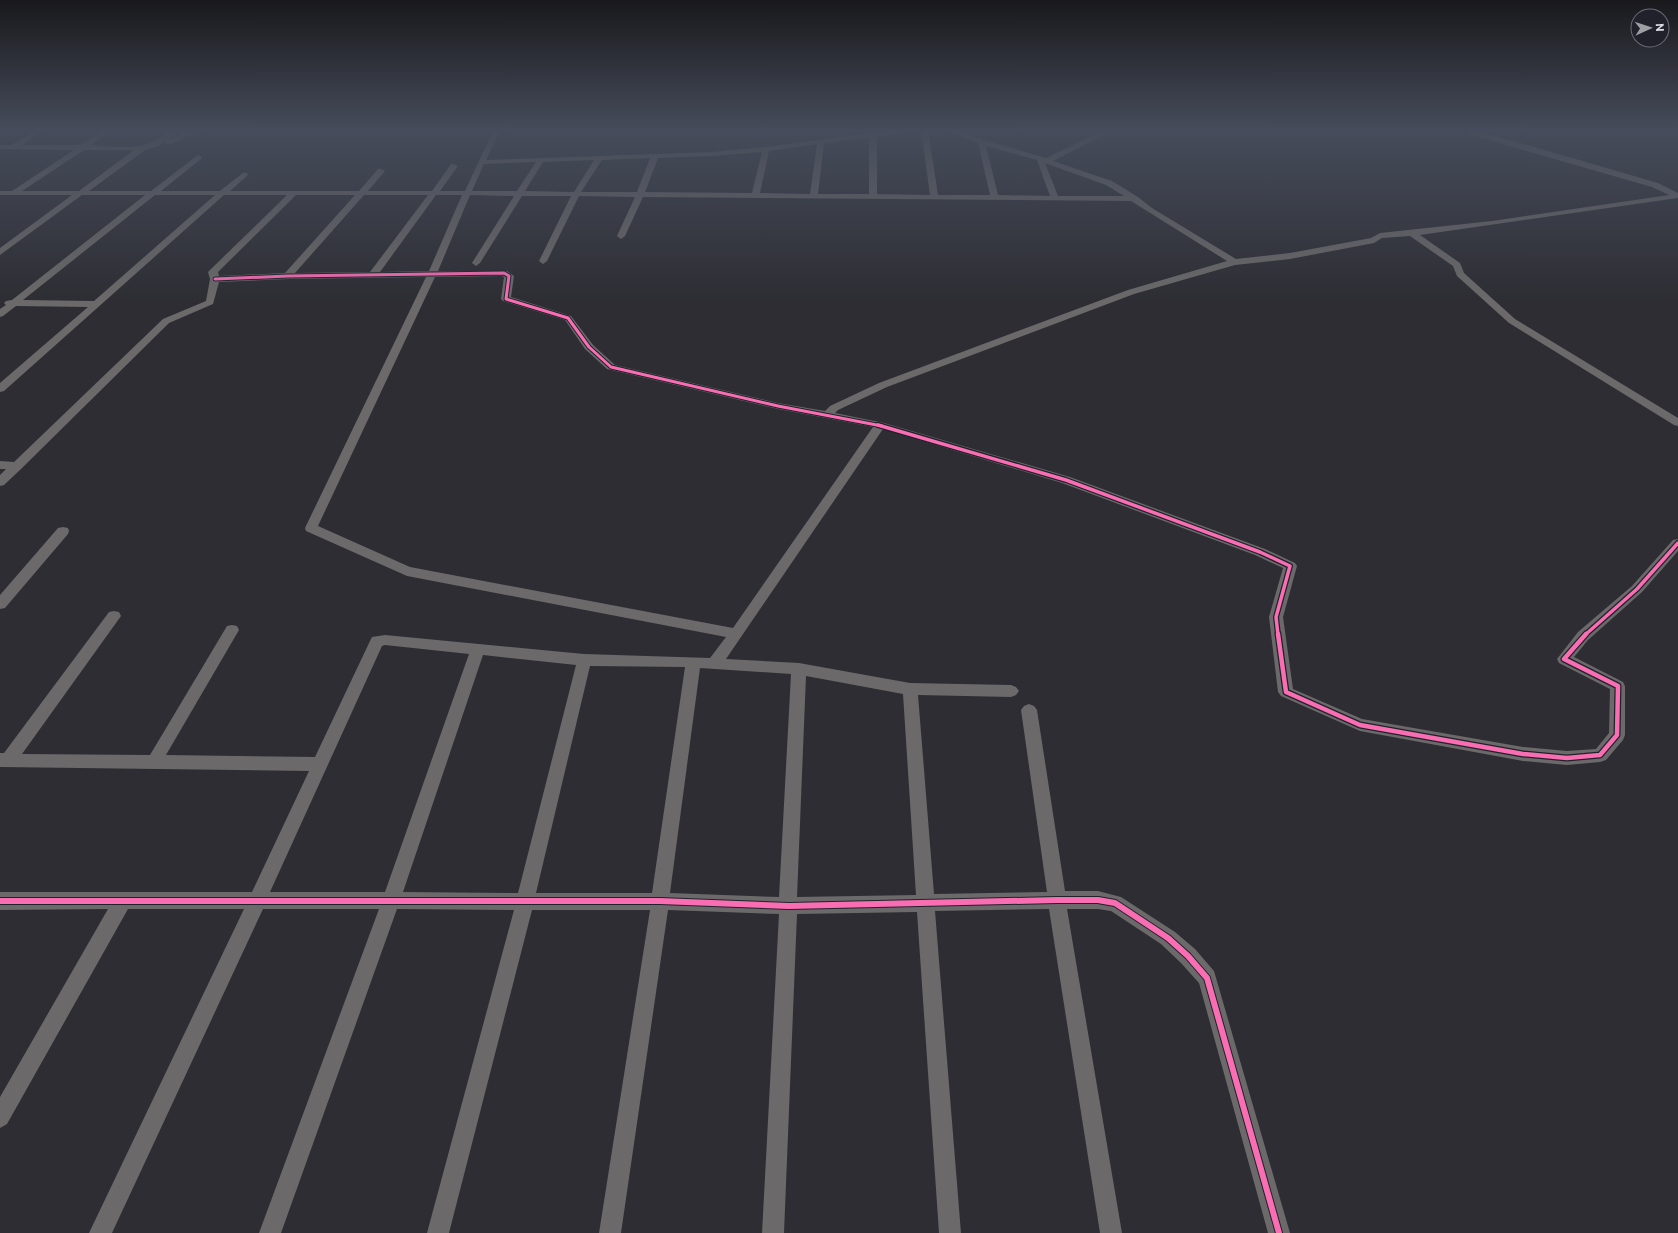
<svg xmlns="http://www.w3.org/2000/svg" width="1678" height="1233" font-family="Commissioner,sans-serif">
	<style>
		.lines { fill: none; stroke-linecap: round; stroke-linejoin: round }
		.street { fill: #6b6969; fill-rule: evenodd }
		.cycleway-far3-casing { stroke: #21212b; stroke-width: 5 }
		.cycleway-far2-casing { stroke: #21212b; stroke-width: 6 }
		.cycleway-far1-casing { stroke: #21212b; stroke-width: 7 }
		.cycleway-casing { stroke: #21212b; stroke-width: 8 }
		.cycleway-far3 { stroke: #f96db3; stroke-width: 3 }
		.cycleway-far2 { stroke: #f96db3; stroke-width: 3.5 }
		.cycleway-far1 { stroke: #f96db3; stroke-width: 4.5 }
		.cycleway { stroke: #f96db3; stroke-width: 6 }
	</style>
	<rect width="100%" height="100%" fill="#2d2d33"/>
	<g class="lines">
		<path class="street" d="M36 129H45L22 145H81L106 129H114L91 145C105 146 131 149 144 145 158 141 167 129 181 129L167 140 195 129H206L171 144H165V141L159 146 145 150 89 191H151L198 155 202 157 201 159 161 191H220L244 172 248 174 247 176 230 191H359L378 169H381L385 171 368 191H432L451 164H454L458 166 440 191H465L494 129H501L486 160 712 152 766 147 898 129H928L938 195H990L978 143 942 129H953L984 140 1046 158 1106 129H1116L1053 161 1112 181 1138 197 1152 208 1236 259 1290 253 1371 238 1380 233 1492 221 1669 195 1652 187 1468 134 1464 129H1472L1658 183 1678 193V198L1420 235 1460 263 1464 273 1515 319 1678 418V426L1674 425 1509 323 1457 276 1453 266 1410 236 1382 238 1374 243 1290 259 1235 265 1134 294 887 387 838 410 835 413 884 423 1070 477 1265 549 1295 563 1297 566 1283 617 1293 689 1362 719 1523 747 1567 751 1596 749 1609 733 1610 689 1559 663 1557 659 1578 632 1632 586 1673 540 1678 539V551L1642 592 1588 640 1574 657 1623 682 1625 686V735L1623 740 1606 760 1600 762 1567 765 1523 761 1360 731 1281 696 1278 692 1269 617 1283 568 1255 555 1062 483 883 429 726 659 799 663 910 683 1011 685 1016 687 1019 691 1016 695 1011 697 918 695 934 894 1047 892 1021 710 1024 706 1029 704 1034 706 1037 710 1065 891H1098L1121 897 1175 932 1195 949 1214 971 1290 1233H1268L1199 983 1181 963 1161 944 1111 911 1098 909H1067L1122 1233H1100L1049 909 935 911 961 1233H939L917 912 797 914 784 1233H762L779 914 668 910 621 1233H599L650 910H532L449 1233H427L514 910 397 909 281 1233H259L379 909H263L112 1233H89L244 909H128L7 1124 0 1128V1097L108 909 0 910V892H252L309 771 0 767V753H4L109 612 114 611 119 612 121 616 22 754 150 755 227 626 232 625 237 626 239 630 166 755 315 757 370 641 372 637 385 635 584 654 710 658 726 637 407 576 306 531 305 528 426 277 288 279 219 282 213 304 169 323 21 469 4 485 0 486V475L6 469H0V461L14 462 163 319 206 301 210 279 208 272 210 270 287 195H224L4 391 0 392V383L88 307 16 306 3 316 0 317V309L6 305 4 303 6 301 12 300 145 195H82L0 255V248L72 195H0V191H12L74 150 0 149V145H12ZM921 130 930 195 877 194V137ZM869 138V194H818L824 143ZM817 144 810 194 760 193 769 151ZM986 146 1037 160 1050 196 998 195ZM84 150H134L79 191H22ZM762 152 752 193 645 192 658 158 712 156ZM650 158 637 192H581L602 160ZM594 160 574 192 525 191 543 162ZM536 162 517 191H472L484 164ZM1045 163 1106 185 1124 196H1058ZM155 195H215L94 301 23 300ZM355 195 285 273 219 276 218 272 296 195ZM364 195H428L370 272 295 273ZM436 195H462L429 271 380 272ZM470 195 514 196 472 263 476 266 480 263 522 196H571L539 261 543 264 547 261 579 196 635 197 617 236 621 239 625 236 643 197 1131 201 1227 261 1128 290 879 383 830 406 825 411 778 403 615 365 593 345 571 316 511 297 514 276 507 271H438ZM502 276 504 277 501 299 503 301 565 320 585 349 607 369 778 409 873 427 733 628 410 567 318 526 435 277ZM385 645 469 654 385 892H270L382 646ZM483 655 576 665 518 893 403 892ZM590 666 685 667 652 893H536ZM700 668 791 674 779 897 670 893ZM806 676 903 694 916 895 797 897Z
			M63 527 68 528 69 531 68 534 5 608 0 609V595L58 528Z"/>
		<defs>
			<path id="cycleway-far3" d="M215 279 288 276 504 273 509 276 506 299 568 318 589 347 611 367 778 406 882 426"/>
			<path id="cycleway-far2" d="M878 425 1066 480 1260 552 1290 566 1276 617 1278 635
				M1585 635 1637 589 1678 543"/>
			<path id="cycleway-far1" d="M1278 634 1286 692 1360 725 1523 754 1567 758 1600 755 1617 735 1618 686 1564 659 1586 634"/>
			<path id="cycleway" d="M0 901H660L789 906 1057 900H1098L1115 903 1168 938 1188 956 1207 978 1279 1233"/>
		</defs>
		<use href="#cycleway-far3" class="cycleway-far3-casing"/>
		<use href="#cycleway-far2" class="cycleway-far2-casing"/>
		<use href="#cycleway-far1" class="cycleway-far1-casing"/>
		<use href="#cycleway" class="cycleway-casing"/>
		<use href="#cycleway-far3" class="cycleway-far3"/>
		<use href="#cycleway-far2" class="cycleway-far2"/>
		<use href="#cycleway-far1" class="cycleway-far1"/>
		<use href="#cycleway" class="cycleway"/>
	</g>
	<linearGradient id="sky" x2="0" y2="1"><stop stop-color="#19191c"/><stop offset="0.43" stop-color="#464c5b"/><stop offset="1" stop-color="#464c5b" stop-opacity="0"/></linearGradient>
	<rect width="1678" height="302" fill="url(#sky)"/>
	<g transform="translate(1650 28) rotate(87)"><circle r="19" fill="#21212b" stroke="#6b6b74"/>
	<path d="M0-3L7 15L0 10L-7 15Z" fill="#9e9ea5"/>
	<text y="-6" font-size="11" font-weight="bold" text-anchor="middle" fill="#dbdbe2">N</text>
	</g>
</svg>
